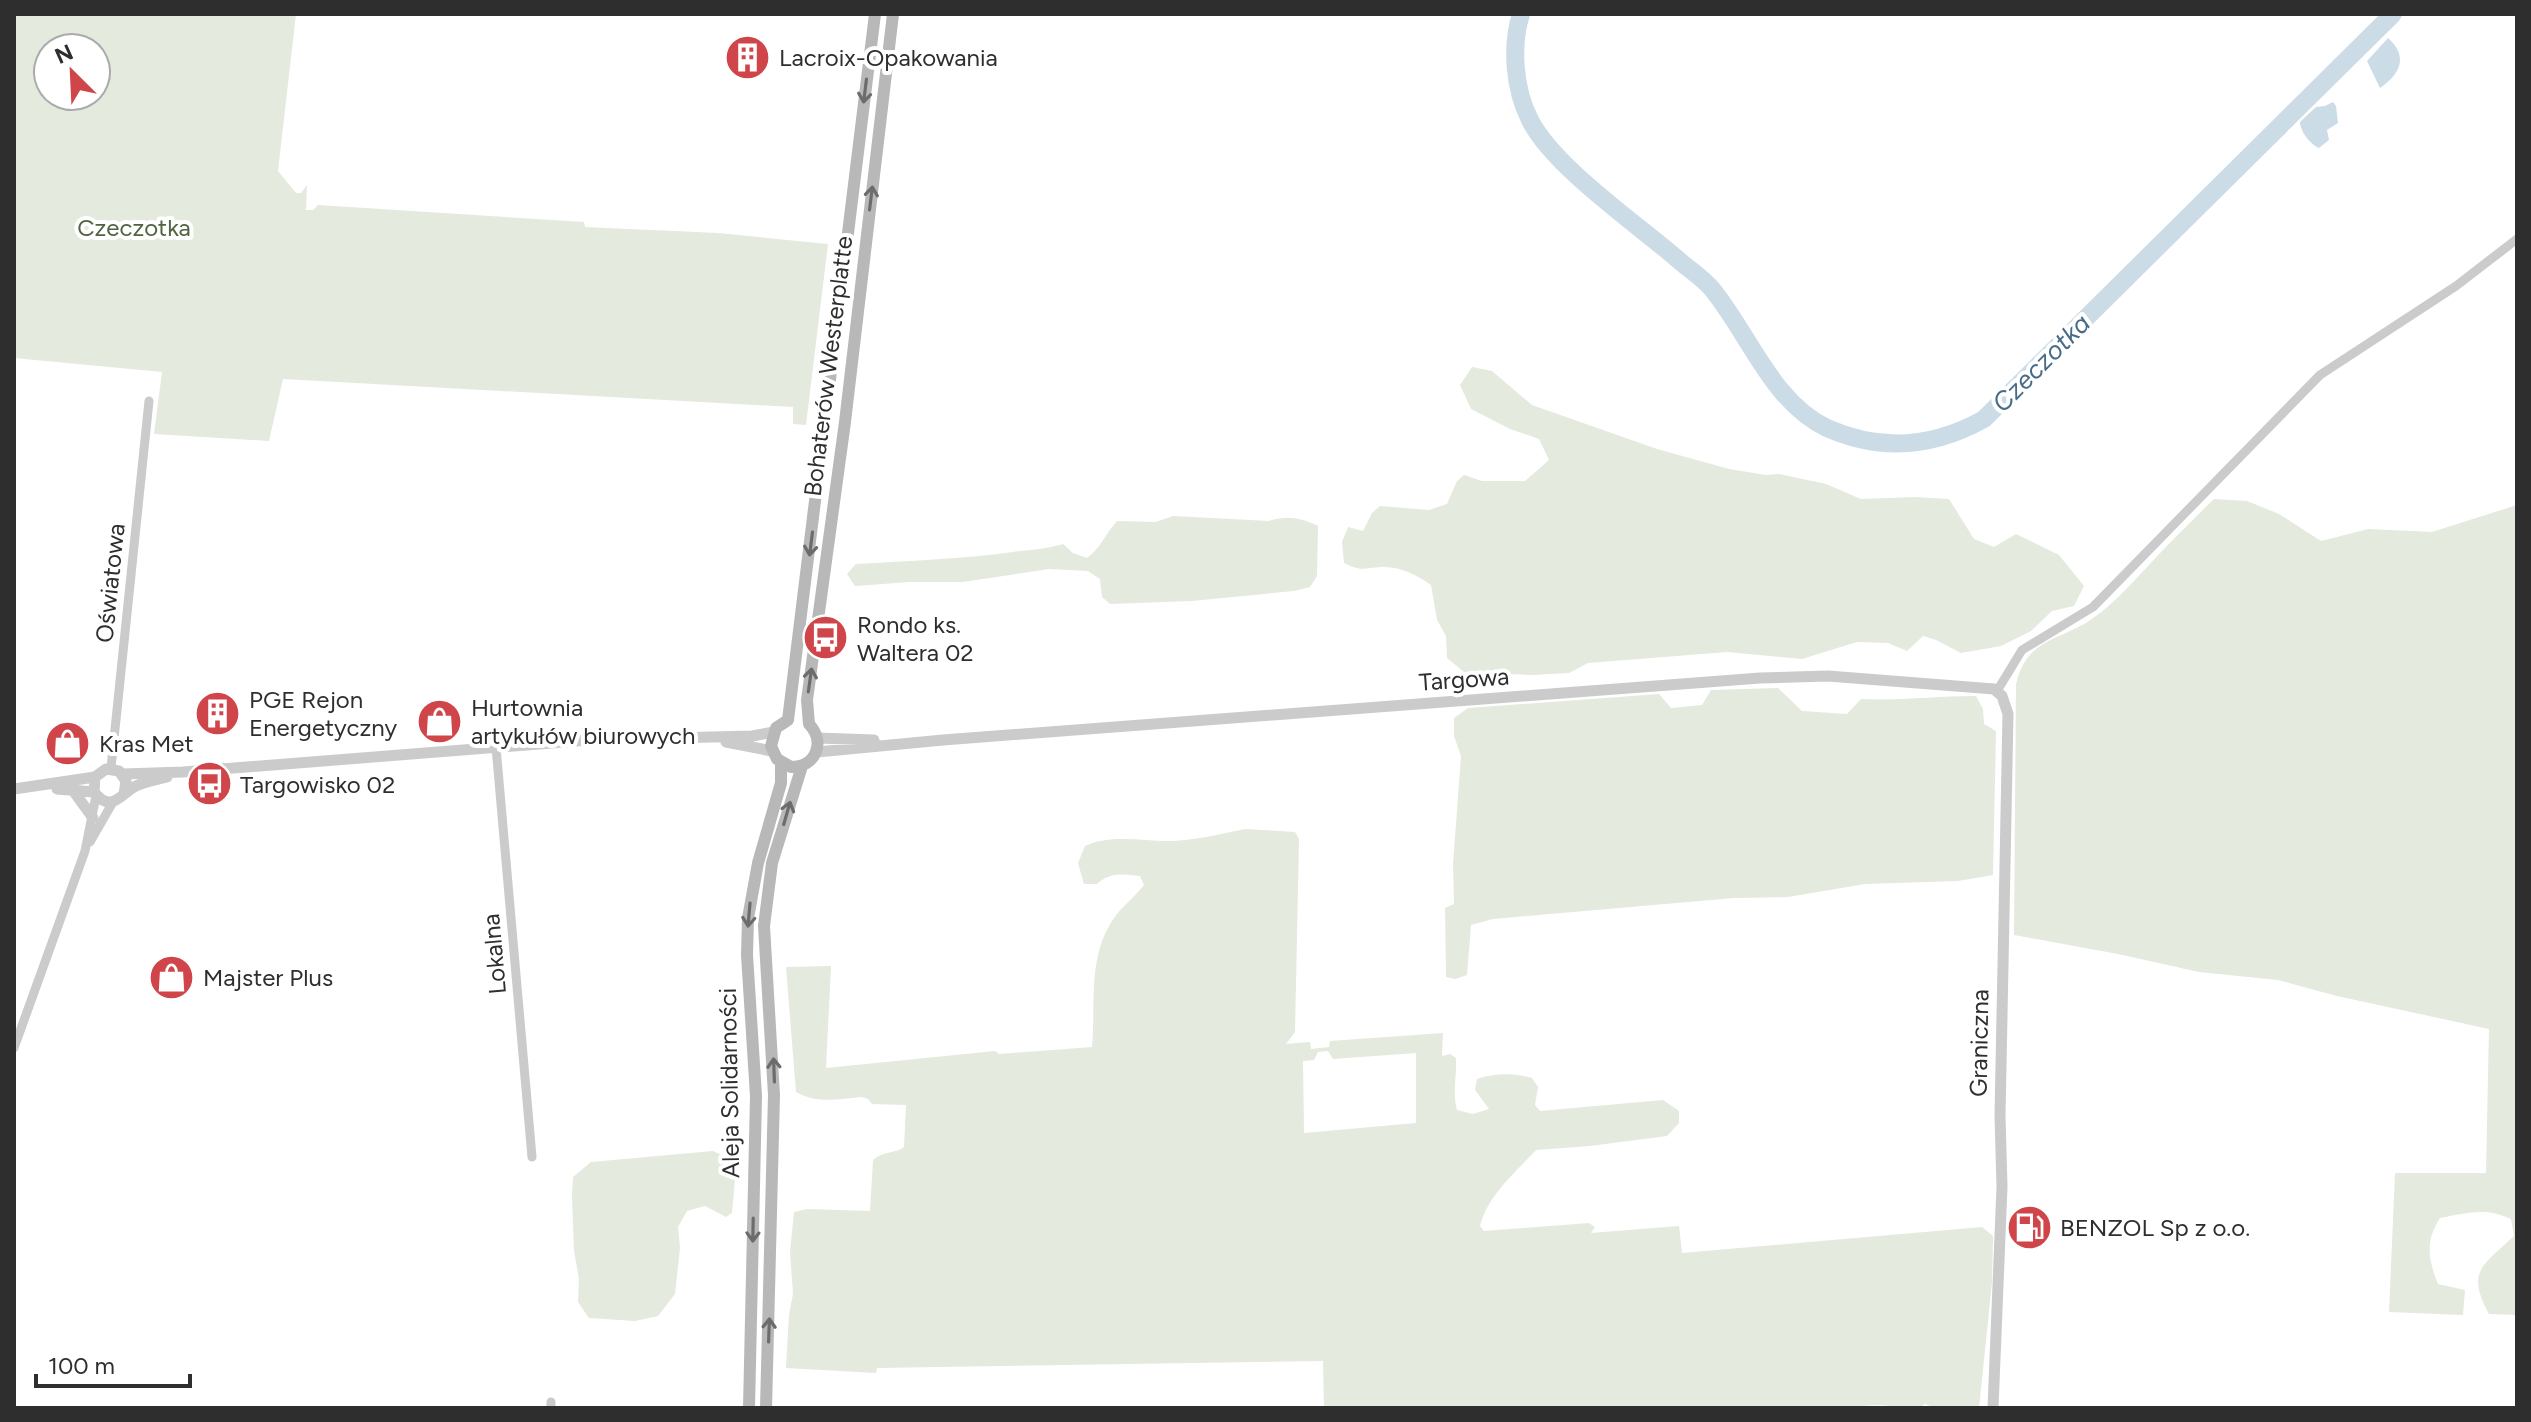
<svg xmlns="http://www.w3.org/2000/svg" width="2531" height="1422" font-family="Figtree,sans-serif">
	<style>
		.green { fill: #e4eade; fill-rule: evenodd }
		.water { fill: #ccdce7 }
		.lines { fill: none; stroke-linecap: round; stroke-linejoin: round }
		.river { stroke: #ccdce7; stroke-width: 18 }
		.minor { stroke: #cbcbcb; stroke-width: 9 }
		.tertiary { stroke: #cbcbcb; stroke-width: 11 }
		.secondary { stroke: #b8b8b8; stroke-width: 12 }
		.oneway { stroke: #6c6c6c }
		.labels { text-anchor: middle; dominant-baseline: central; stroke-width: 8; stroke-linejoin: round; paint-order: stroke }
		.poi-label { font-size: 24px; fill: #2e2e2e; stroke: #fff; text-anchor: start }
		.park-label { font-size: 24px; fill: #506441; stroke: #fff }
		.street-label { font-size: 24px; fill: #2e2e2e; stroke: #fff }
		.water-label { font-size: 26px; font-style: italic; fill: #466b86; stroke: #fff }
	</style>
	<rect width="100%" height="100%" fill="#fff"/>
	<path class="green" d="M14 14H296L278 171 296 193H301L307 185 306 210H313L318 205 584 222 585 227 718 233 828 244 806 425 793 424V407L283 379 269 441 154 434 162 372 14 358ZM96 48V96H48V48Z
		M1472 367 1492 371 1532 405 1657 449 1729 469 1766 475 1779 474 1826 484 1861 499 1914 497 1949 499 1974 539 1994 547 2016 534 2059 555 2084 586 2074 606 2052 611 2031 631 2001 646 1961 653 1936 640 1923 636 1907 651 1888 643 1857 642 1802 659 1727 652 1588 663 1569 673 1532 675 1464 672 1447 658 1446 636 1437 620 1431 585C1417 575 1400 566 1382 567 1363 568 1362 572 1344 563L1342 542 1348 527 1363 531 1372 513 1380 506 1429 510 1447 504 1457 481 1464 475 1482 481H1525L1549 460 1539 439 1510 429 1471 409 1460 385Z
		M2214 499 2247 501 2279 514 2321 541 2368 529 2432 532 2517 505V1315L2489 1314C2465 1270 2484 1265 2514 1236L2511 1219C2485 1207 2467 1213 2440 1218 2425 1241 2428 1259 2438 1284L2465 1290 2463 1315 2389 1312 2395 1173H2486L2489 1029 2337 996 2278 980 2199 972 2118 954 2014 935 2016 684C2026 642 2052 642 2086 623 2111 607 2129 586 2149 565 2170 542 2192 521 2214 499Z
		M1173 516 1269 521C1287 515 1301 518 1318 526L1317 576 1310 587 1294 591 1191 601 1110 604 1102 597 1100 579 1088 571 1049 569 963 582H910L855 586 847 574 856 564C909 561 961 559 1013 552 1033 549 1043 550 1063 544L1073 553 1087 558C1100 549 1106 533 1117 521L1156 522Z
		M1778 688 1802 711 1847 714 1861 699C1899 701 1937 696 1976 696L1983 709 1984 724 1996 731 1993 875 1958 881 1865 884 1788 897 1734 898 1493 919 1471 925 1467 975 1455 979 1446 977 1445 908 1454 904 1453 864 1461 756 1454 736V718L1468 708 1659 694 1671 708 1702 705 1711 690Z
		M1245 829 1295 832 1299 839 1295 1032 1286 1044 1310 1042 1311 1049 1329 1047 1330 1041 1443 1033 1442 1056 1450 1054 1456 1058C1457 1076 1452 1092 1457 1110L1473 1114 1489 1109 1475 1090 1477 1079C1496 1073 1513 1073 1532 1078L1538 1087 1535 1105 1540 1111 1663 1100 1679 1111V1123L1667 1136 1590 1146 1536 1150C1515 1173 1488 1195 1480 1226L1484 1231 1589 1223 1595 1227 1591 1233 1679 1226 1682 1253 1982 1227 1993 1236 1992 1282 1979 1408H1938L1924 1404 1922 1408C1895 1408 1880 1402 1853 1408H1324L1323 1361 877 1368 876 1373 786 1368 789 1315 793 1294 790 1252 794 1212 807 1209 870 1211 873 1160C882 1151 895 1154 904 1147L906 1105 872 1104 868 1099 862 1097C839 1099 817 1104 796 1092L786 967 831 966 826 1068 995 1051 999 1054 1092 1047C1096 1003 1087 957 1114 918 1122 906 1135 897 1144 885L1140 876C1124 874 1109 872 1097 884H1084L1078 863 1085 846C1111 834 1141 841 1168 841 1193 841 1220 834 1245 829ZM1328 1051 1333 1059 1416 1053V1123L1304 1133 1303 1061 1314 1060 1318 1052Z
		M713 1151 730 1159 735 1179 732 1213 726 1217 705 1206 687 1211 678 1227 680 1248 675 1294 658 1316 635 1321 589 1318 578 1302 579 1279 574 1251 572 1195 573 1177 591 1162Z"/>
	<path class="water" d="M2388 38C2409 56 2400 75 2380 88L2367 61Z
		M2333 102 2336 106 2338 123 2327 130 2329 140 2319 148C2310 144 2300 131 2300 122L2316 107 2325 106Z"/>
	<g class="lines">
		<path class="river" d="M1521 14C1511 46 1514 89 1530 120 1552 165 1635 223 1675 257 1687 268 1702 277 1712 289 1749 334 1772 402 1827 428 1881 452 1934 447 1984 419L2393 14"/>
		<path class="minor" d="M1997 691 2022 650 2093 607 2320 375 2456 286 2517 239
			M496 747 532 1157
			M111 768 149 401
			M90 842 113 802
			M14 1048 85 851 96 796
			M551 1408V1402"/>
		<path class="tertiary" d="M818 738 874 740
			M726 742 772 751
			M817 752 943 740 1760 678 1828 676 1994 689 2002 696 2008 714 2000 1116 2002 1187 1993 1408
			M123 774 183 772 589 740 752 736 774 732
			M14 789 95 777
			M57 789 94 792
			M72 789 93 818
			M124 794 126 781 119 771 106 769 95 777 94 792C111 813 119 796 134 787 144 781 156 780 167 777"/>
		<path class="secondary" d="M788 720 875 14
			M788 720 776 728 771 746 777 759 791 767C816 767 826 742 809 724
			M809 724 807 700 845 422 893 14
			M749 1408 756 1096 747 955 748 918 758 863 781 783V762
			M766 1408 774 1095 764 926 772 863 802 766"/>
	</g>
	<defs><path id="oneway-shaft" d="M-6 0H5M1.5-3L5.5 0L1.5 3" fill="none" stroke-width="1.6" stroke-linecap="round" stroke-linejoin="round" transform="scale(2)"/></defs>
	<g class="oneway">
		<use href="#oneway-shaft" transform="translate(865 91) rotate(97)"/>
		<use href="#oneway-shaft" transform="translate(871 198) rotate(-83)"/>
		<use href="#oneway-shaft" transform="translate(811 544) rotate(97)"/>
		<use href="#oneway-shaft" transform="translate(810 680) rotate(-82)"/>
		<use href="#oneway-shaft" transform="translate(787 813) rotate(-74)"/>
		<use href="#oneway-shaft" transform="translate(749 915) rotate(95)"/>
		<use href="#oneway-shaft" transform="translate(774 1070) rotate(-92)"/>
		<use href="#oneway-shaft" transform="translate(753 1230) rotate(91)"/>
		<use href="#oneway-shaft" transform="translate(769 1330) rotate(-88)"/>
	</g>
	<defs>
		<symbol id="building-disc" viewBox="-11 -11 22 22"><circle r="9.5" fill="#d0454a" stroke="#fff"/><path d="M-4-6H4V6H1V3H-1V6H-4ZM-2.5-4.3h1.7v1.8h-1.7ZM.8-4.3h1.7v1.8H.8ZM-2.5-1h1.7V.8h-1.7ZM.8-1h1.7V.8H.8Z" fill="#fff"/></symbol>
		<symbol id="bus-disc" viewBox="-11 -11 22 22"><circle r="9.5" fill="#d0454a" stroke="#fff"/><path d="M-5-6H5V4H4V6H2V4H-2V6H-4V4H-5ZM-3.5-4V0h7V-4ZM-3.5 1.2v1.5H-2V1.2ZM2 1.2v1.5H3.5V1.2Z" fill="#fff"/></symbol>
		<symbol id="shop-disc" viewBox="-11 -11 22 22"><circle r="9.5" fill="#d0454a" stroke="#fff"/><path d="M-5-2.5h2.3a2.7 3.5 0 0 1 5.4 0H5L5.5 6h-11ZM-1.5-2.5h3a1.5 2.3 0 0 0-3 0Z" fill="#fff"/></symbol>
		<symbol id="fuel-disc" viewBox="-11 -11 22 22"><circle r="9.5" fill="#d0454a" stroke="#fff"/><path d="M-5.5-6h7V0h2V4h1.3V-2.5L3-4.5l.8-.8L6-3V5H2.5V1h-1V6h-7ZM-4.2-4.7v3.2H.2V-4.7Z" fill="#fff"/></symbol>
	</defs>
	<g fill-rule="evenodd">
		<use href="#building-disc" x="722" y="32" width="51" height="51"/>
		<use href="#bus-disc" x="800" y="612" width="51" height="51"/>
		<use href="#building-disc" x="192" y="688" width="51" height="51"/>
		<use href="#shop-disc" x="414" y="696" width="51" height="51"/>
		<use href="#shop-disc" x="42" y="718" width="51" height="51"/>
		<use href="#bus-disc" x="184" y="758" width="51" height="51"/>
		<use href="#shop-disc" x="146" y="952" width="51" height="51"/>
		<use href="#fuel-disc" x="2004" y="1202" width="51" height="51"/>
	</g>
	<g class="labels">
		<g class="poi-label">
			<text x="779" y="57">Lacroix-Opakowania</text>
			<text x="857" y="624">Rondo ks.<tspan x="857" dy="28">Waltera 02</tspan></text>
			<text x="249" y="699">PGE Rejon<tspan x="249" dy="28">Energetyczny</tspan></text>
			<text x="471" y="707">Hurtownia<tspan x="471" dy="28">artykułów biurowych</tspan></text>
			<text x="99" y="743">Kras Met</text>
			<text x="240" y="784">Targowisko 02</text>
			<text x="203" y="977">Majster Plus</text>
			<text x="2060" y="1227">BENZOL Sp z o.o.</text>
		</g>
		<g class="park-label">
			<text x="134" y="227">Czeczotka</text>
		</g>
		<g class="street-label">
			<text transform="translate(828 366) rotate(-83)">Bohaterów Westerplatte</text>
			<text transform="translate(110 583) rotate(-84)">Oświatowa</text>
			<text transform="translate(1464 679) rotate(-4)">Targowa</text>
			<text transform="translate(494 954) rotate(-95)">Lokalna</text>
			<text transform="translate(1979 1043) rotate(-89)">Graniczna</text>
			<text transform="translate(729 1083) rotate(-91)">Aleja Solidarności</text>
		</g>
		<g class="water-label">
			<text transform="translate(2041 363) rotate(-45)">Czeczotka</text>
		</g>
	</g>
	<rect width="2531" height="1422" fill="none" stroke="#2e2e2e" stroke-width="32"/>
	<g transform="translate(72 72) rotate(336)"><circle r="38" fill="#ffffff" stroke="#ababab" stroke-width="2"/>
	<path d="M0-6L14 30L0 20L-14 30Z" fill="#d0454a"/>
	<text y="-12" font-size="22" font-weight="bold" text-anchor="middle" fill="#2e2e2e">N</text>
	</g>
	<path d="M36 1374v12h154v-12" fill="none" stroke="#2e2e2e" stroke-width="4"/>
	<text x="48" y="1374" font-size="24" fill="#2e2e2e" stroke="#ffffff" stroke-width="6" paint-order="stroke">100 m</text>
</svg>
